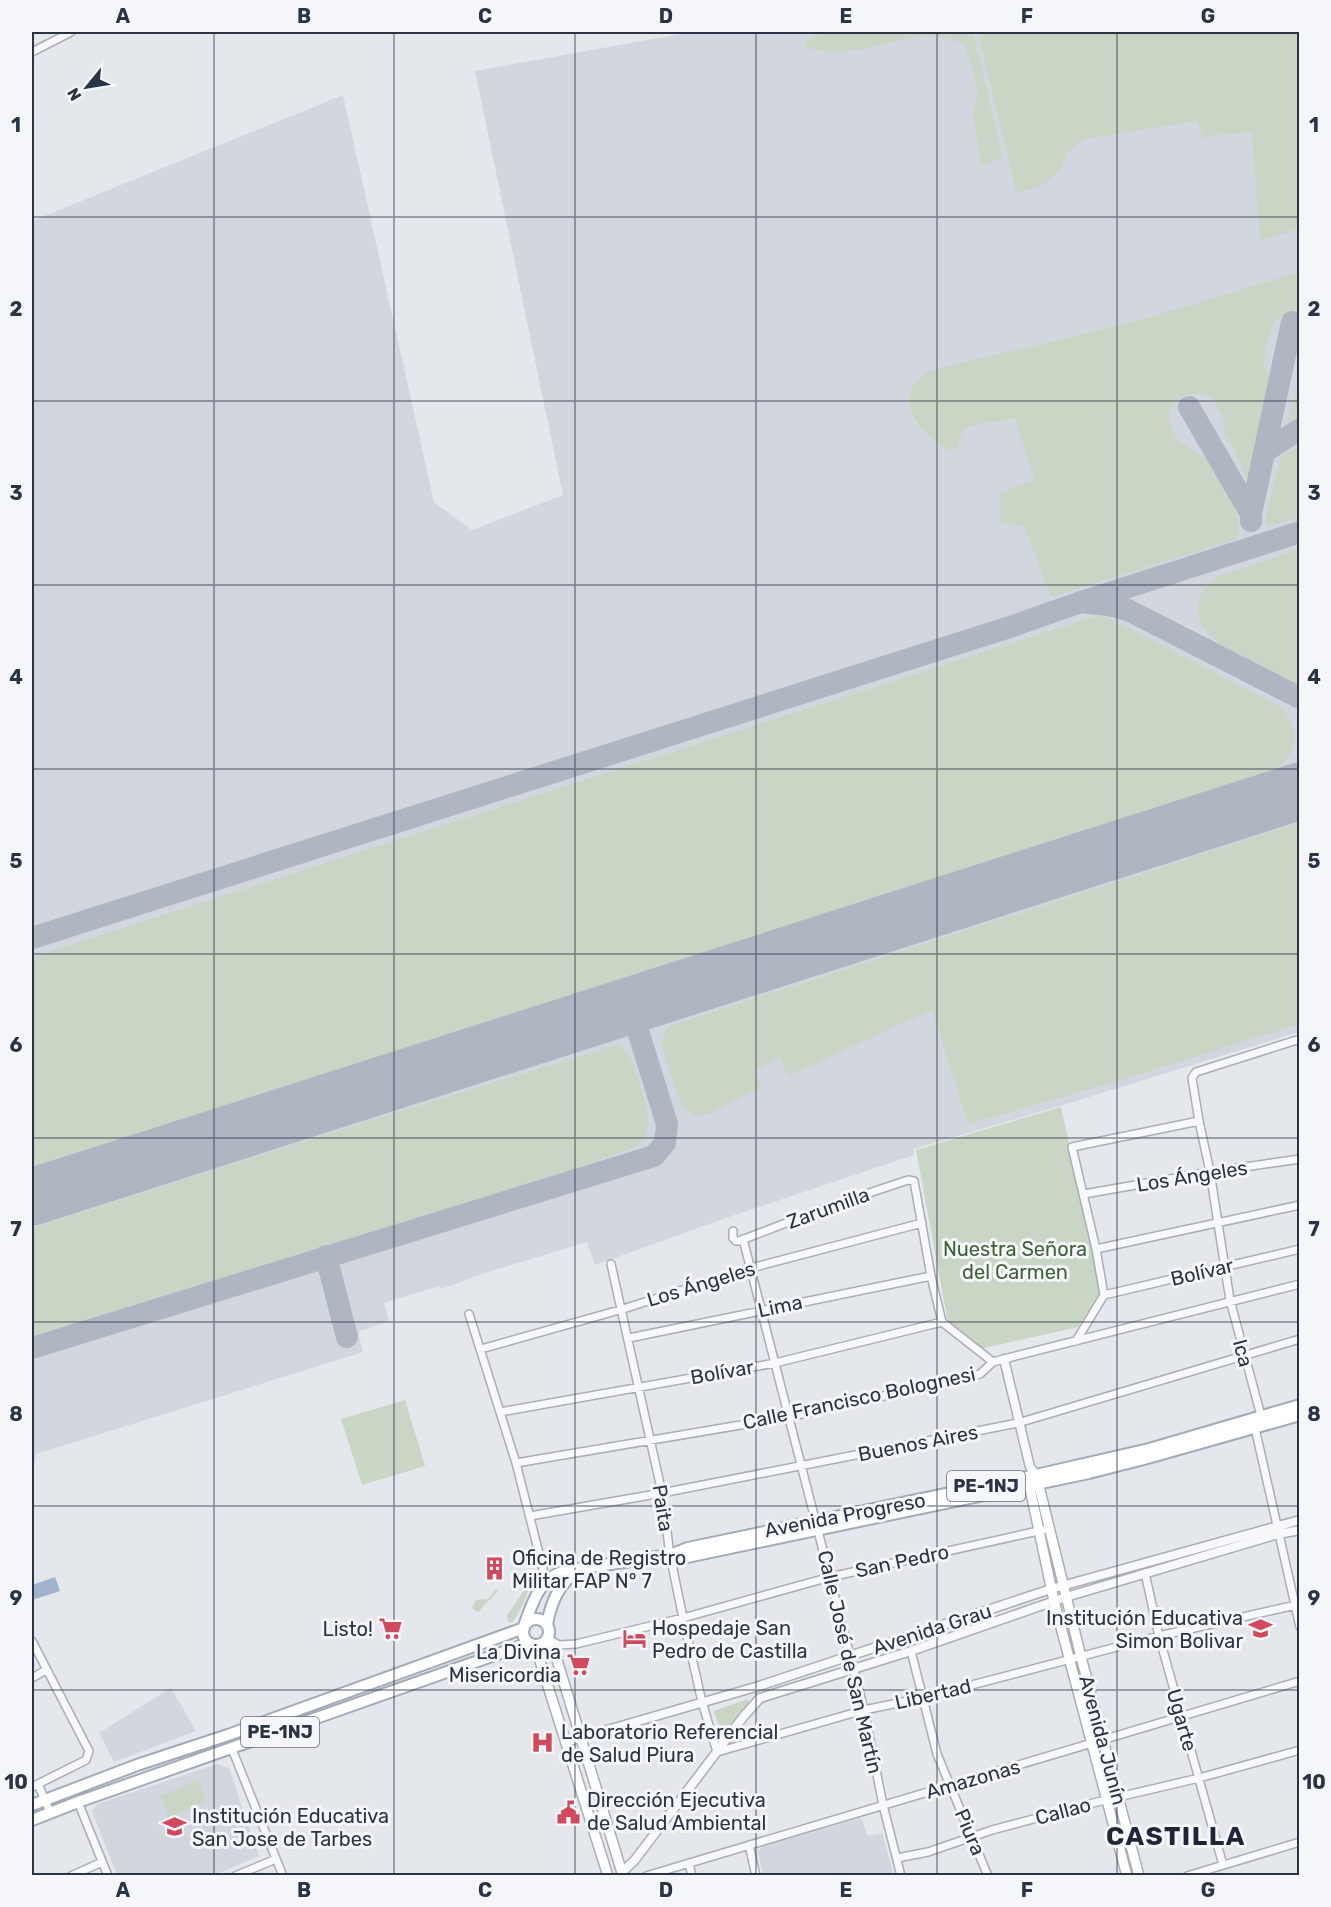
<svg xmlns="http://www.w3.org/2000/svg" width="1331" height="1907" font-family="Rubik,sans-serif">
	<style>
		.built { fill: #d2d6de }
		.green { fill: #c9d6c5 }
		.water { fill: #9fb4cc }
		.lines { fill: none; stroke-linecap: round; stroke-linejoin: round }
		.taxiway { stroke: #b0b6c1; stroke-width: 22 }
		.runway { stroke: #b0b6c1; stroke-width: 57 }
		.minor-casing { stroke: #a9aeb7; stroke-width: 10 }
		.tertiary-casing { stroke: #a9aeb7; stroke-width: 11 }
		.secondary-casing { stroke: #a9aeb7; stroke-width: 12 }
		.primary-casing { stroke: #a3abb8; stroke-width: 14 }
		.minor { stroke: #f7f8fa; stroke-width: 7 }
		.tertiary { stroke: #f7f8fa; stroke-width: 8 }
		.secondary { stroke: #fff; stroke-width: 9 }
		.primary { stroke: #fff; stroke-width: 10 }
		.grid { fill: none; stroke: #2b3445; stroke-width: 1.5; stroke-opacity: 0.55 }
		.labels { text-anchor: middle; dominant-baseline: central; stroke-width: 6; stroke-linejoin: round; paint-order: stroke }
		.shield { fill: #f4f6f9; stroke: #676e7b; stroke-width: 1.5 }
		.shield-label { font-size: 18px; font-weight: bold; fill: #2b3445 }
		.street-label { font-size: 20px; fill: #2b3445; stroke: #f4f6f9 }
		.park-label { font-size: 20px; fill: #3f6138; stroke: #f4f6f9 }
		.poi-label { font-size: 20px; fill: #2b3445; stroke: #f4f6f9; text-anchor: start }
		.district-label { font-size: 26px; font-weight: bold; letter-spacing: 1.5px; fill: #1d2536; stroke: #f4f6f9 }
		.neatline { fill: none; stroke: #2b3445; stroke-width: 2 }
		.grid-label { font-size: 20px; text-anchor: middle; font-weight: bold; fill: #2b3445 }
	</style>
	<rect width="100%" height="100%" fill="#e4e7ec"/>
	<path class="built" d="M692 32H1299V1032L1063 1105 914 1149V1155L723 1219 595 1265 587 1242 485 1273 441 1289 439 1286 384 1303 389 1321 358 1332 363 1352 36 1454 32 1474V221L343 95 434 502 472 530 563 495 475 71Z
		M171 1688 196 1731 114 1762 99 1733Z
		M217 1764 229 1768 259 1856 214 1875H117L92 1811 97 1804Z
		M861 1818 868 1836 882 1833 894 1875H763L758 1853 761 1847Z"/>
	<path class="green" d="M824 32H973L1003 158 981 166 973 110 978 96 973 72 965 45C924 22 879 52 837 52 827 52 815 49 805 48V42Z
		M978 32H1299V229L1260 240 1252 131 1203 138 1197 121 1084 139 1069 151 1060 170 1042 186 1016 192Z
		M1299 272V314C1269 305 1267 346 1263 366L1270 375 1248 484 1234 449 1224 431 1223 416 1212 397C1187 388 1161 400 1172 430 1177 443 1193 448 1203 457 1215 466 1238 509 1239 525 1240 530 1238 535 1237 539L1051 597 1024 526 1001 523 999 493 1035 480 1015 418 968 426 961 435 958 447 949 452C930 438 898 413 913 386 916 381 922 376 926 372L1147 318Z
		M1299 384V415L1287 423Z
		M1299 445V517L1266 527 1267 513 1281 457Z
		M1299 549H1300L1299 685 1219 644 1202 626 1197 610 1200 596 1205 588 1217 577Z
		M1096 616H1105L1281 707C1302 734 1299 759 1266 773L32 1168V957Z
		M1299 823V1024L1118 1081 968 1124 932 1010 788 1076 780 1058 754 1070 761 1088 708 1114 695 1116 685 1109 680 1101 661 1044 665 1031 672 1025Z
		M616 1045 624 1049 630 1057C639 1084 663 1129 633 1148L566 1172 32 1336V1228L349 1127Z
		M1061 1107 1101 1291 1078 1327 980 1349 948 1322 916 1150Z
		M405 1400 425 1466 362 1485 341 1419Z
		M531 1580C527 1596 522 1608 513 1622H508L507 1616Z
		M496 1589 498 1591 478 1612 473 1609 472 1607 476 1600 488 1599Z
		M747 1699 750 1704 722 1738 714 1711Z
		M198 1780 207 1801 169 1817 160 1796Z"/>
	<path class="water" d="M55 1577 60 1591 32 1600V1585Z"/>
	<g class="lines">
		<path class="taxiway" d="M1189 407 1251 514V521
			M1264 452 1300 429
			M1251 514 1292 322
			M1088 603 1109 605 1128 610 1300 698
			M32 938 1013 626 1078 603 1300 532
			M638 1031C637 1016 643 1009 654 998
			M326 1256 347 1337
			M32 1348 654 1156 665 1143 667 1124 638 1031 629 1019 614 1010"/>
		<path class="runway" d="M32 1197 1300 791"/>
		<defs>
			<path id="minor" d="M32 52 71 32
				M1300 1039 1196 1072 1192 1078 1199 1121 1210 1172 1230 1300 1261 1416 1255 1428 1300 1627
				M1084 1194 1210 1172 1300 1159
				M733 1231V1238L736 1241H739L830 1206 908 1180 914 1181 931 1276 942 1322 993 1362
				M743 1239 864 1710 883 1805 901 1876
				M1096 1249 1300 1205
				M611 1264 662 1493 670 1555 683 1618 702 1702 717 1752 864 1710 922 1698 1159 1636 1300 1604
				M1104 1295 1300 1249
				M469 1314 516 1463 546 1581
				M629 1338 931 1276
				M1076 1341 1104 1295 1096 1249 1072 1147 1199 1121
				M481 1349 623 1309 751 1268 922 1223
				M500 1412 775 1363 942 1322
				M516 1463 788 1417 956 1380 980 1374 993 1362 1004 1359 1300 1284
				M530 1516 662 1493 1018 1423 1300 1339
				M1145 1573 1159 1636 1223 1865
				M548 1639 559 1645 576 1644 683 1618 830 1577 1043 1530
				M32 1641 89 1751 86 1760 32 1787
				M911 1651 937 1754 988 1876
				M32 1678 46 1670
				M232 1749 283 1876
				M38 1784 50 1812
				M78 1802 108 1876
				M749 1845 756 1876
				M897 1858 928 1852 992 1830 1093 1803 1199 1778 1300 1750
				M689 1863 692 1876
				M71 1876 102 1862
				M235 1876 276 1859
				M646 1876 1300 1681
				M1187 1876 1300 1842"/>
			<path id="tertiary" d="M1004 1359 1030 1467 1036 1475
				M566 1742 759 1686 1051 1589 1300 1520
				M622 1872 634 1861 744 1716 760 1698 911 1651 1066 1597 1278 1534 1300 1530"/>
			<path id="secondary" d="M1037 1478 1081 1657 1139 1876
				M1028 1479 1054 1601 1127 1876
				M547 1641 554 1650 623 1876
				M533 1645 540 1661 608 1876"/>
			<path id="primary" d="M673 1555 687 1557 1089 1473 1144 1459 1300 1415
				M523 1632a13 13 0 1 1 26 0a13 13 0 1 1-26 0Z
				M547 1625C551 1601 559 1584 579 1569
				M524 1626C533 1602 538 1580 564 1571L670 1555 688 1548 1036 1475 1149 1449 1300 1405
				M32 1805 137 1765 228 1735 524 1628
				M32 1820 78 1802 529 1643"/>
		</defs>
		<use href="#minor" class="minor-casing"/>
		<use href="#tertiary" class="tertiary-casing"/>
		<use href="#secondary" class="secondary-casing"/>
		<use href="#primary" class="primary-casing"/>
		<use href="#minor" class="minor"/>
		<use href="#tertiary" class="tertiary"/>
		<use href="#secondary" class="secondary"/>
		<use href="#primary" class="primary"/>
	</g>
	<path class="grid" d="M214 32V1876M394 32V1876M575 32V1876M756 32V1876M937 32V1876M1117 32V1876M32 217H1300M32 401H1300M32 585H1300M32 769H1300M32 954H1300M32 1138H1300M32 1322H1300M32 1506H1300M32 1690H1300"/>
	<defs>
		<symbol id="building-bare" viewBox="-9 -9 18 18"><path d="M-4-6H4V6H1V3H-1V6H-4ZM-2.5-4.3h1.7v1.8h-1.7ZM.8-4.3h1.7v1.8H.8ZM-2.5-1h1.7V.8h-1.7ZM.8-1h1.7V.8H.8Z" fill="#d1495b" stroke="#f4f6f9" stroke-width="2.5" paint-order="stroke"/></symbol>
		<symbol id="supermarket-bare" viewBox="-9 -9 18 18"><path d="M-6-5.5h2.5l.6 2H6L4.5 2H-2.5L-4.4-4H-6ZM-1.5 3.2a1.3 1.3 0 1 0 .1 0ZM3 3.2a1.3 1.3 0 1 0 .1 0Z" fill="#d1495b" stroke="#f4f6f9" stroke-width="2.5" paint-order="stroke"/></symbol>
		<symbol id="school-bare" viewBox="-9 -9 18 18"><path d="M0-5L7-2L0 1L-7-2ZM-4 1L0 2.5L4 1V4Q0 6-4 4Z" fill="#d1495b" stroke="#f4f6f9" stroke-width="2.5" paint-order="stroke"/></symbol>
		<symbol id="hotel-bare" viewBox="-9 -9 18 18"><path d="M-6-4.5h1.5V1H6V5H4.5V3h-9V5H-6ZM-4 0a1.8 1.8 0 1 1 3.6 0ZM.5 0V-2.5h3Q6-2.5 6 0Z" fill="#d1495b" stroke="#f4f6f9" stroke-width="2.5" paint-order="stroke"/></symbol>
		<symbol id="hospital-bare" viewBox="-9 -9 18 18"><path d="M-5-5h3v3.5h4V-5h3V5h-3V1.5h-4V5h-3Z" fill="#d1495b" stroke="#f4f6f9" stroke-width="2.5" paint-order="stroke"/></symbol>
		<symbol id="civic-bare" viewBox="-9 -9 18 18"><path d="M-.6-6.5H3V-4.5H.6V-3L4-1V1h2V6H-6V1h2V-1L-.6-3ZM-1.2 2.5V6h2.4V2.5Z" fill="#d1495b" stroke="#f4f6f9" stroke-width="2.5" paint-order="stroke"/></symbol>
	</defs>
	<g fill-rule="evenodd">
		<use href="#building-bare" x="478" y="1552" width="33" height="33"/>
		<use href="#supermarket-bare" x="374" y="1612" width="33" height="33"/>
		<use href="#school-bare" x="1244" y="1612" width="33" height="33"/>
		<use href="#hotel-bare" x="618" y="1622" width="33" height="33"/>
		<use href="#supermarket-bare" x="562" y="1648" width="33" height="33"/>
		<use href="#hospital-bare" x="526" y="1726" width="33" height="33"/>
		<use href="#civic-bare" x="552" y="1796" width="33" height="33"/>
		<use href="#school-bare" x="158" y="1810" width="33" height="33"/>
	</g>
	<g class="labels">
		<g class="shield">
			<rect x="947" y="1471" width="78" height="30" rx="4.5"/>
			<rect x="241" y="1717" width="78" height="30" rx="4.5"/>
		</g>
		<g class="shield-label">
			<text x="986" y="1486">PE-1NJ</text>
			<text x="280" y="1732">PE-1NJ</text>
		</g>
		<g class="street-label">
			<text transform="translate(1192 1176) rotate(-9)">Los Ángeles</text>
			<text transform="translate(828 1208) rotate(-20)">Zarumilla</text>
			<text transform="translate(1202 1272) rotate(-13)">Bolívar</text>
			<text transform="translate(701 1284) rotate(-17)">Los Ángeles</text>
			<text transform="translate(780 1306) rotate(-12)">Lima</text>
			<text transform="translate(1243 1353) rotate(75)">Ica</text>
			<text transform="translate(722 1372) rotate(-10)">Bolívar</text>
			<text transform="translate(859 1398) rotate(-12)">Calle Francisco Bolognesi</text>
			<text transform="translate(918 1443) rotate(-11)">Buenos Aires</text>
			<text transform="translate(663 1508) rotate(81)">Paita</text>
			<text transform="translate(845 1515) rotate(-11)">Avenida Progreso</text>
			<text transform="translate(902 1561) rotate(-12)">San Pedro</text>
			<text transform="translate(932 1629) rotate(-18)">Avenida Grau</text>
			<text transform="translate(850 1662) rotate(77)">Calle José de San Martín</text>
			<text transform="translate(933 1694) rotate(-13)">Libertad</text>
			<text transform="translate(1182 1720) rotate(74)">Ugarte</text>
			<text transform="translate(1103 1740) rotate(75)">Avenida Junín</text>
			<text transform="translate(973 1779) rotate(-16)">Amazonas</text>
			<text transform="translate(1063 1811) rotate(-15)">Callao</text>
			<text transform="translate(970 1832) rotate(67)">Piura</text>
		</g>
		<g class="park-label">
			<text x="1015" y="1249">Nuestra Señora<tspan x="1015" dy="23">del Carmen</tspan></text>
		</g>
		<g class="poi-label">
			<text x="512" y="1558">Oficina de Registro<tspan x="512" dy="23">Militar FAP N° 7</tspan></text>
			<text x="1243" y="1618" text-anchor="end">Institución Educativa<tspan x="1243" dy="23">Simon Bolivar</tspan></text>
			<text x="652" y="1628">Hospedaje San<tspan x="652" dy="23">Pedro de Castilla</tspan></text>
			<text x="373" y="1629" text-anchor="end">Listo!</text>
			<text x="561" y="1652" text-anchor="end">La Divina<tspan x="561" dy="23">Misericordia</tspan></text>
			<text x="561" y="1732">Laboratorio Referencial<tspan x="561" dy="23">de Salud Piura</tspan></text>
			<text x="587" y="1800">Dirección Ejecutiva<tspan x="587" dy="23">de Salud Ambiental</tspan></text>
			<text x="192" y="1816">Institución Educativa<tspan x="192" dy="23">San Jose de Tarbes</tspan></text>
		</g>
		<g class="district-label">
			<text x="1176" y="1836">CASTILLA</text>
		</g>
	</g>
	<rect width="1331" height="1907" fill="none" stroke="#f4f6f9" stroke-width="66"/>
	<g transform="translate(87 87) rotate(240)" stroke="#f4f6f9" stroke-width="4.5" paint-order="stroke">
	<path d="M0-4.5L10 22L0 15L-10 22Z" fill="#2b3445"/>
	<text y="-9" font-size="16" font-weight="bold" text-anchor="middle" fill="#2b3445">N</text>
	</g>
	<rect x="33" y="33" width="1265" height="1841" class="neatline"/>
	<g class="grid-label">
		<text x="123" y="23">A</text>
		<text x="304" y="23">B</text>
		<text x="485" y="23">C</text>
		<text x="666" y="23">D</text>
		<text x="846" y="23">E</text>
		<text x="1027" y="23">F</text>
		<text x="1208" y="23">G</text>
		<text x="16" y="132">1</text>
		<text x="1314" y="132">1</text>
		<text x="16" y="316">2</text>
		<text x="1314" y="316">2</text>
		<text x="16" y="500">3</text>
		<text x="1314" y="500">3</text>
		<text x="16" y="684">4</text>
		<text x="1314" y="684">4</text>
		<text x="16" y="868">5</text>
		<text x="1314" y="868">5</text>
		<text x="16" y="1052">6</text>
		<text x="1314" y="1052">6</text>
		<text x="16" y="1236">7</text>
		<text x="1314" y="1236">7</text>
		<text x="16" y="1421">8</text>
		<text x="1314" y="1421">8</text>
		<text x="16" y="1605">9</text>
		<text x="1314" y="1605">9</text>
		<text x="16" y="1789">10</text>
		<text x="1314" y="1789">10</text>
		<text x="123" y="1897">A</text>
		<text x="304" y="1897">B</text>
		<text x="485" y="1897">C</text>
		<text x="666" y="1897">D</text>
		<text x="846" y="1897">E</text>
		<text x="1027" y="1897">F</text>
		<text x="1208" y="1897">G</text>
	</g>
</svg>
